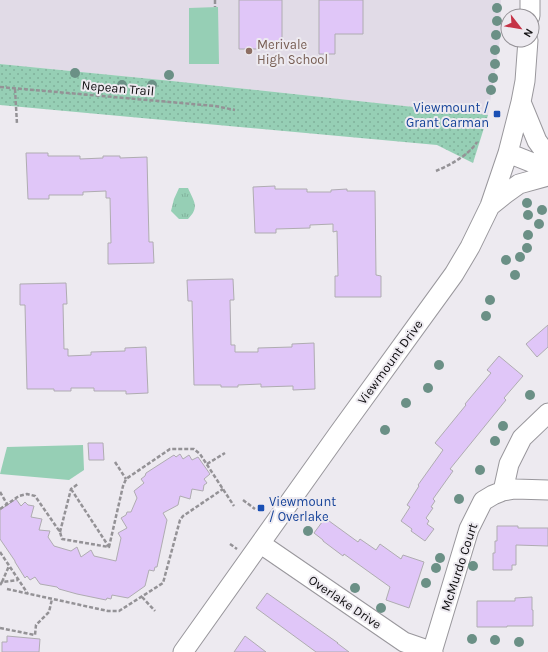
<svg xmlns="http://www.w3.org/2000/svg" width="548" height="652" font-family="Karla,sans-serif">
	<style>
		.built { fill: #e1dbe7 }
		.grass { fill: url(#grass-dots) }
		.park { fill: url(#park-tufts) }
		.garden { fill: #96cfb5 }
		.building { fill: #e0c6f8; stroke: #afacb1 }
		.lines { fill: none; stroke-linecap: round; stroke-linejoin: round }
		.minor-casing { stroke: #99979c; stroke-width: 21 }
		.path { stroke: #949296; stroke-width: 2.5; stroke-dasharray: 4 2; stroke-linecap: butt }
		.minor { stroke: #fff; stroke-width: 19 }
		.tree { fill: #6b9086 }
		.education-dot { fill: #8d6e63; stroke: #edeaf0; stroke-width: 1.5 }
		.transit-dot { fill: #1a4fb4; stroke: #edeaf0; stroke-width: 1.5 }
		.labels { text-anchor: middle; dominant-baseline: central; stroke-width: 4; stroke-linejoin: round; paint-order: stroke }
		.education-label { font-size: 13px; fill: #785e54; stroke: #edeaf0; text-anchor: start }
		.street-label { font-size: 13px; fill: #100f11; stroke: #edeaf0 }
		.transit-label { font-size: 13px; fill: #164399; stroke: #edeaf0; text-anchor: end }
	</style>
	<defs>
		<pattern id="grass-dots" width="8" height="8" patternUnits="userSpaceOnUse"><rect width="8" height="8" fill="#96cfb5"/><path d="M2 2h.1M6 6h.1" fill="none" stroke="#80b19b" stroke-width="1.8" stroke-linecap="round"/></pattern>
		<pattern id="park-tufts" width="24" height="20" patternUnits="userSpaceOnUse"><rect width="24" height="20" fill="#96cfb5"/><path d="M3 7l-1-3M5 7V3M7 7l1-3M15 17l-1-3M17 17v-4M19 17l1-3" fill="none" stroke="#80b19b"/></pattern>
	</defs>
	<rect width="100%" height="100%" fill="#edeaf0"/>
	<path class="built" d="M0 0H501L500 39 488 115 172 81 0 64Z"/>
	<path class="grass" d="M0 64 172 81 488 115 473 163 437 145 0 105Z"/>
	<path class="park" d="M179 188H188C194 202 200 207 188 219H179L171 211 174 199Z"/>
	<path class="garden" d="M218 7 219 64H189V8Z
		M83 445 84 470 69 480 0 474 7 447Z"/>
	<path class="building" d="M239 0H282V49H239Z
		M319 0H363V34H335V54H319Z
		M26 153H48V156H80V159L103 158V156H120V158L147 157 149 242H153L154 263 108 264V243H111L110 198H106V191L83 192V195H49V199H28Z
		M275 186V189H307V192H331V190L347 189V191H375L376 275 381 276V297H335V276H338L337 231 333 232V224L310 225V228L276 229V233H255L253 187Z
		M233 279 234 300H230L231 345H235V352H258V348L292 347V344L314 343 315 389 293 390V386L261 387V384L238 385V387H221V385H194L192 301H188L187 280Z
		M66 283 67 304H63L64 349H68V356L91 355V352L125 351V348L146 347 148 393 126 394V391H94V388H71V391H54V389H27L25 305H20V284Z
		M548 325V347L537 357 526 344Z
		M499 356 523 376 504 398 506 400 450 469 453 471 433 499 435 501 431 507 433 508 426 518 429 521 427 524 434 529 425 541 411 531 412 529 401 521 410 507 407 505 419 486 418 485 443 450 435 443 466 405 465 404 491 373 487 370Z
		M88 443H103L104 460H89Z
		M180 454 183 459 189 455 192 460 198 457 210 474 204 479 207 483 204 485 203 491 192 489 190 499 180 496 178 505 163 513 167 520 157 567H155L154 571 149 570 145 586 128 598 112 595 111 599 107 598 106 600 77 594 59 589 57 587 40 584 35 577 30 580 27 576 25 578 15 562V561L0 539V510L16 499 21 506 25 502 28 505 34 506 31 517 42 519 39 530 50 531 48 537 54 546 71 551 77 547 81 557 91 550 94 556 116 561 121 538 118 533 127 528 121 518 126 515 127 512H131L137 498 134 491 144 483 141 479 145 476 146 473 174 455 176 457Z
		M325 518 358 542 360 539 376 550 380 544 401 559 403 555 424 562 409 608 386 600 390 587 344 554 343 556 323 541V540L314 533Z
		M497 526H518V528H548V546L516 545V565H512V570H493V553H495V541H497Z
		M267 593 338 643H337L349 652H316L256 608Z
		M532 597V610H533V626H507V627H477V601H515V598Z
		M7 636 40 639 39 652H2V642H7Z
		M245 636 266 652H234Z"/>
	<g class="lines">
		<defs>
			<path id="minor" d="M530 16V0
				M521 102 537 141 548 156
				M508 153 548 169
				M490 206 505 194 519 184 548 176
				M503 491 509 464 522 438 548 413
				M261 544 404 642 433 652
				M183 652 338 434 454 274 470 247 490 206 508 153 521 102 525 81 528 40
				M432 652 469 529 483 501 493 495 503 491 515 489 548 490"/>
		</defs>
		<use href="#minor" class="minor-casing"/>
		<path class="path" d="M215 0V7
			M0 87 215 106 235 110
			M15 89 17 124
			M436 171C450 165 469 155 477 142
			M115 462 126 479
			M207 464 225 453
			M71 489 109 547
			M0 492 7 504
			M243 500 255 509
			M0 509 19 496 27 494 35 496 60 532 62 539 109 547 123 486 126 479 170 449H194L200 454 234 506
			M60 532 71 489 78 484
			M230 544 237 549
			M0 552 28 594
			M2 582 9 566
			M0 585 2 582 18 580
			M7 589 108 611H119L163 583 180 520 183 516 223 489
			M142 597 155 611
			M0 628 35 635 36 625 49 612 52 599"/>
		<use href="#minor" class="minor"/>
	</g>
	<g class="tree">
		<circle cx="497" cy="8" r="5"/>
		<circle cx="497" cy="21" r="5"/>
		<circle cx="496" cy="35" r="5"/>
		<circle cx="495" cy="50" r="5"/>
		<circle cx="495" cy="64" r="5"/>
		<circle cx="75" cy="73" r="5"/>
		<circle cx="169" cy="75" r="5"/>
		<circle cx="493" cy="78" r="5"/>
		<circle cx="122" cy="85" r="5"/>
		<circle cx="152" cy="85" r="5"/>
		<circle cx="491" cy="90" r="5"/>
		<circle cx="527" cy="203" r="5"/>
		<circle cx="542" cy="210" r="5"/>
		<circle cx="528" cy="215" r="5"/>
		<circle cx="539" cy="224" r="5"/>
		<circle cx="528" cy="235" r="5"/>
		<circle cx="527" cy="248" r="5"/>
		<circle cx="520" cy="257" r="5"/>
		<circle cx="506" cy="260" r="5"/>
		<circle cx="515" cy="275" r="5"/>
		<circle cx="490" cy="300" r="5"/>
		<circle cx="486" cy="316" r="5"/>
		<circle cx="439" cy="365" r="5"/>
		<circle cx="428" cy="388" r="5"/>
		<circle cx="530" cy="395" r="5"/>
		<circle cx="406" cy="403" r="5"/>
		<circle cx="503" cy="426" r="5"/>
		<circle cx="385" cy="430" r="5"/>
		<circle cx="495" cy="441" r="5"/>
		<circle cx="480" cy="470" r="5"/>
		<circle cx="459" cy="499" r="5"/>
		<circle cx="308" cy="531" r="5"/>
		<circle cx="440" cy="558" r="5"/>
		<circle cx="473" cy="566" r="5"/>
		<circle cx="436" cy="568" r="5"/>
		<circle cx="426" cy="583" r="5"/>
		<circle cx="355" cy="588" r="5"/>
		<circle cx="381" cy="608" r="5"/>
		<circle cx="472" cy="639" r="5"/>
		<circle cx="495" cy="640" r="5"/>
		<circle cx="519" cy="642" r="5"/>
	</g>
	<circle class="education-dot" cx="249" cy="51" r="4"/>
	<g class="transit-dot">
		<rect x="493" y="110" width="8" height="8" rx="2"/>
		<rect x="257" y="504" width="8" height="8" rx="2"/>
	</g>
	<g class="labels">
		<g class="education-label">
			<text x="257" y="44">Merivale<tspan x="257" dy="15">High School</tspan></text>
		</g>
		<g class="street-label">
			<text transform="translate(118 88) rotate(5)">Nepean Trail</text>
			<text transform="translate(390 362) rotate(-54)">Viewmount Drive</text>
			<text transform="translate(459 567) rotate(-72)">McMurdo Court</text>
			<text transform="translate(345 602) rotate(34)">Overlake Drive</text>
		</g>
		<g class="transit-label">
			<text x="489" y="107">Viewmount /<tspan x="489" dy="15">Grant Carman</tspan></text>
			<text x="269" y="501" text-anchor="start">Viewmount<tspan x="269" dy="15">/ Overlake</tspan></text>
		</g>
	</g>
	<g transform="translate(520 28) rotate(121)"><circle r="19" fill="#edeaf0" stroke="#959297"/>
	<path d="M0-3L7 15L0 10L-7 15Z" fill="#c53447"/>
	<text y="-6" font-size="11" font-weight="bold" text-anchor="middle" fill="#100f11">N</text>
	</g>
</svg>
